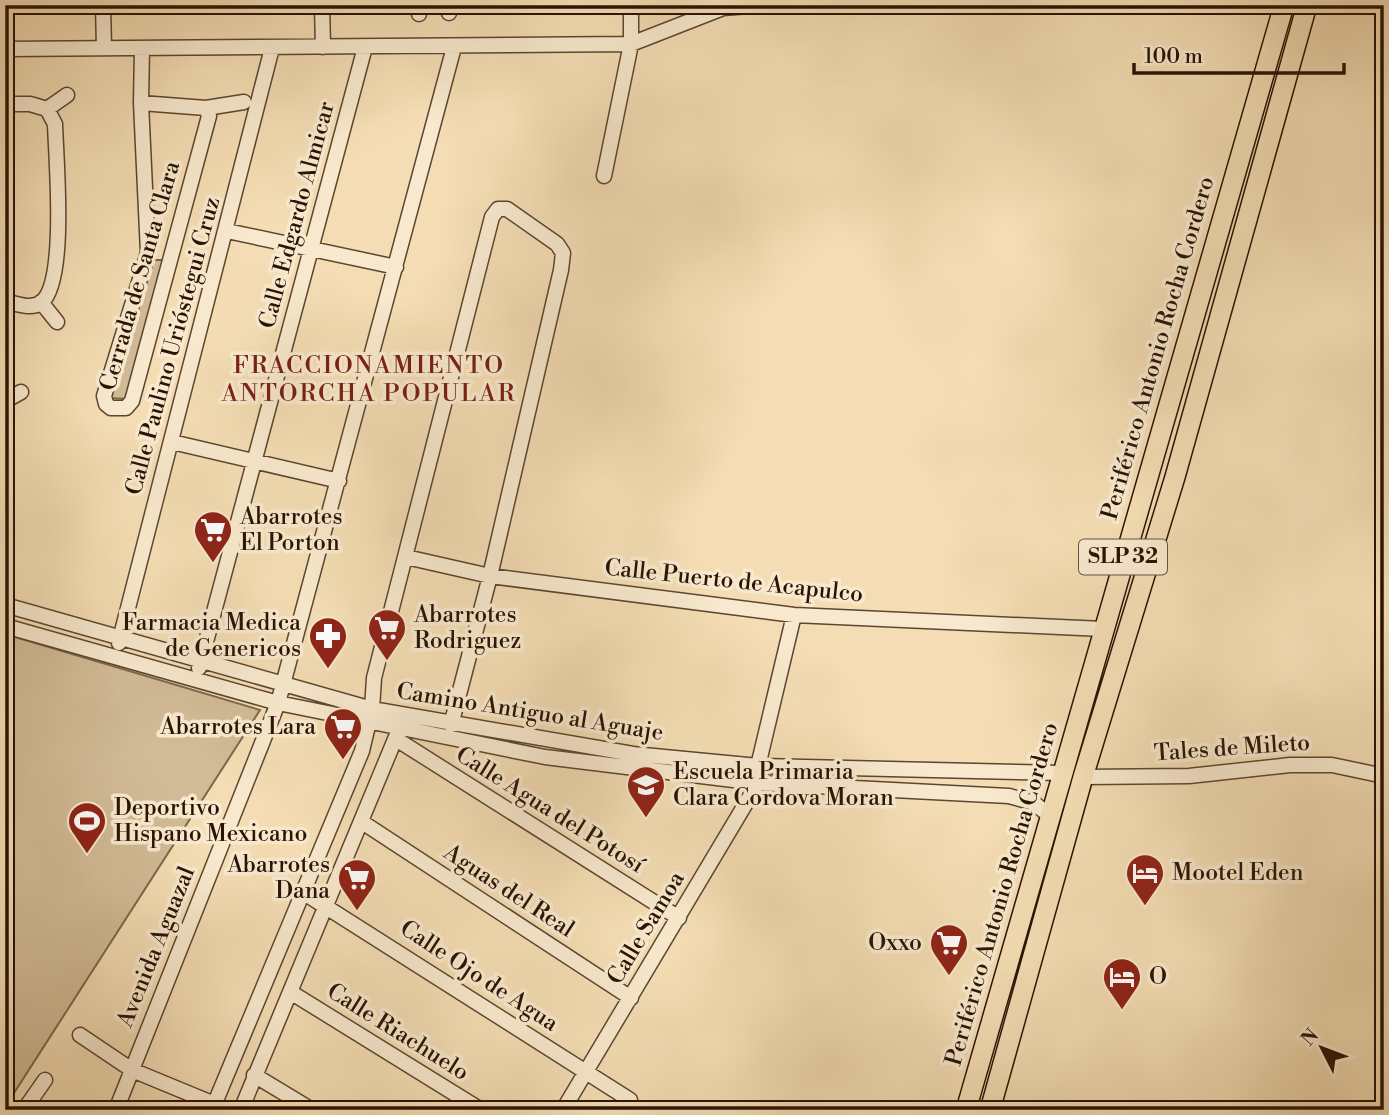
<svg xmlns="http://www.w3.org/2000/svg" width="1389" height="1115" font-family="'Libre Bodoni',serif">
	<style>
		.green { fill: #d1bb96; stroke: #7d674d; stroke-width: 2 }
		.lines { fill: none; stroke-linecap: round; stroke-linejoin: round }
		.minor-casing { stroke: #5c4630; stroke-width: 17 }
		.highway-casing { stroke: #291304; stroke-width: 22 }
		.minor { stroke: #f8e9ce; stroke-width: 14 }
		.highway { stroke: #f4ddb4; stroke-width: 19 }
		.labels { text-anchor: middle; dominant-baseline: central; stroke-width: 7; stroke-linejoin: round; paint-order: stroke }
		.shield { fill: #f8e9ce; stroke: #675341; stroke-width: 2 }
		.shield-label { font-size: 21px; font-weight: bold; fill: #291304 }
		.street-label { font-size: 23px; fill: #291304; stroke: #f8e9ce }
		.poi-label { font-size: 23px; fill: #291304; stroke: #f8e9ce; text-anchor: start }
		.neighbourhood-label { font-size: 24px; letter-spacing: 2px; fill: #7a1f14; stroke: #f8e9ce }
	</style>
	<rect width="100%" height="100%" fill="#f4ddb4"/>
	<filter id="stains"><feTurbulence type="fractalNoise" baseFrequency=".00286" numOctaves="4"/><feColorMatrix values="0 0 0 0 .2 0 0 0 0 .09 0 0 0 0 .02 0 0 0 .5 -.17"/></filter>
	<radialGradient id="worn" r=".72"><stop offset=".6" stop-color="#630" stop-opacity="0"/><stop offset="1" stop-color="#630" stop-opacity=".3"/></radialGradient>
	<path class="green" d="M153 260H164L128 399 108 398Z
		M5 634 260 710 5 1107Z"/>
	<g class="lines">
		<defs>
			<path id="minor" d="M103 5 104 48
				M322 5 323 47
				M419 5V14
				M449 5V13
				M142 48 141 103 148 253 104 396 106 404 111 408H126L132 401 209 116 206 108
				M5 49 631 44 723 8 761 5
				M141 103 206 108
				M5 104H30L47 109 55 124C56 159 67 280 42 302 32 310 17 304 5 301
				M206 108 244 102
				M47 109 67 95
				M604 176 631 44V5
				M227 231 396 267
				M41 302 57 322
				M5 401 21 392
				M172 442 339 481
				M406 557 490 576 794 615 1103 629
				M5 605 372 709 633 754 758 766 1062 773
				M5 626 278 703 545 757 758 783 1009 796 1034 803 1050 816
				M119 643 272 48
				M199 668 365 47
				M396 739 679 918
				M1083 777 1189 776 1290 765H1332L1384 776
				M362 822 631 998
				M301 891 630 1100
				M292 993 481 1110
				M80 1035 132 1070 229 1110
				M254 1075 312 1110
				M24 1110 45 1080
				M116 1110 278 703 454 47
				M212 1110 362 751 372 709 374 678 492 217 498 209H507L557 244 563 253 561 270 490 576 451 725
				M241 1110 403 720
				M563 1110 758 783V766L794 615"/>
			<path id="highway" d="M966 1110 1284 5
				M990 1110 1083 777 1175 477 1307 5"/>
		</defs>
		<use href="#minor" class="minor-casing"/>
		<use href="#highway" class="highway-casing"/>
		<use href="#minor" class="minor"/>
		<use href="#highway" class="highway"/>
	</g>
	<defs>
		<symbol id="supermarket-pin" viewBox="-11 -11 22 30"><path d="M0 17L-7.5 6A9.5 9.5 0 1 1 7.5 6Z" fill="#8f2418" stroke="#f8e9ce"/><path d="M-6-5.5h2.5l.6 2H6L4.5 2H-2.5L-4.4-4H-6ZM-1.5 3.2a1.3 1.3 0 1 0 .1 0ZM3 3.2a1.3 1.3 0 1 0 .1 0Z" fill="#fff"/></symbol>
		<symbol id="pharmacy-pin" viewBox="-11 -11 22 30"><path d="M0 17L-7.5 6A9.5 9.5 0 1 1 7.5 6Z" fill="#8f2418" stroke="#f8e9ce"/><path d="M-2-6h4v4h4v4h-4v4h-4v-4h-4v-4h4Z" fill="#fff"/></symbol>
		<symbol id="school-pin" viewBox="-11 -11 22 30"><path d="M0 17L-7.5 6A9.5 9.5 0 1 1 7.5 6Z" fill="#8f2418" stroke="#f8e9ce"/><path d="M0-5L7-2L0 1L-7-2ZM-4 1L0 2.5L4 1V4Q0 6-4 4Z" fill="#fff"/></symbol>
		<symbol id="stadium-pin" viewBox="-11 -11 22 30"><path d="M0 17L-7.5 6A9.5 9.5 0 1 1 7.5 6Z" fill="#8f2418" stroke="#f8e9ce"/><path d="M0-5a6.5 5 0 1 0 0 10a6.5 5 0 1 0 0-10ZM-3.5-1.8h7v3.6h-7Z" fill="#fff"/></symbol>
		<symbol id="hotel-pin" viewBox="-11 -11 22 30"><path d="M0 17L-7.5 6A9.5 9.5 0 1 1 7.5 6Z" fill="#8f2418" stroke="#f8e9ce"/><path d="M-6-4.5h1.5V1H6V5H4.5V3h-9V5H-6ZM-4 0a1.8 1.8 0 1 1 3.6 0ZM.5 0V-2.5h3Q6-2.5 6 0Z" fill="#fff"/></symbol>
	</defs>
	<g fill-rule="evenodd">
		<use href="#supermarket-pin" x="191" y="508" width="44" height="60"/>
		<use href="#supermarket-pin" x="365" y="606" width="44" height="60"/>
		<use href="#pharmacy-pin" x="306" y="614" width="44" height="60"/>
		<use href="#supermarket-pin" x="321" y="705" width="44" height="60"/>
		<use href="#school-pin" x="624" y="763" width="44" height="60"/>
		<use href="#stadium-pin" x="65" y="799" width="44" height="60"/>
		<use href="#hotel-pin" x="1123" y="851" width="44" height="60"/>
		<use href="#supermarket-pin" x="335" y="856" width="44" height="60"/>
		<use href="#supermarket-pin" x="927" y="921" width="44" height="60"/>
		<use href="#hotel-pin" x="1100" y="955" width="44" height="60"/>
	</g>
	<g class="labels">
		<rect class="shield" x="1079" y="539.5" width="88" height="35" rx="5"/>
		<g class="shield-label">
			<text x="1123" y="557">SLP 32</text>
		</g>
		<g class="street-label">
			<text transform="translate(297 215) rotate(-75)">Calle Edgardo Almicar</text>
			<text transform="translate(140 276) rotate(-74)">Cerrada de Santa Clara</text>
			<text transform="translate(173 346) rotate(-75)">Calle Paulino Urióstegui Cruz</text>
			<text transform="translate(1158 348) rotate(-74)">Periférico Antonio Rocha Cordero</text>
			<text transform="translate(734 581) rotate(6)">Calle Puerto de Acapulco</text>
			<text transform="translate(530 712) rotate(9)">Camino Antiguo al Aguaje</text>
			<text transform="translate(1232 748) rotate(-4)">Tales de Mileto</text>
			<text transform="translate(550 810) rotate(32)">Calle Agua del Potosí</text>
			<text transform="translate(509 891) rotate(33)">Aguas del Real</text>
			<text transform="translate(1002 894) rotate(-74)">Periférico Antonio Rocha Cordero</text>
			<text transform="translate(646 928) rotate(-59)">Calle Samoa</text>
			<text transform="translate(156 947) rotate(-68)">Avenida Aguazal</text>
			<text transform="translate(479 976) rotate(33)">Calle Ojo de Agua</text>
			<text transform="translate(398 1032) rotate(32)">Calle Riachuelo</text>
		</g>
		<g class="poi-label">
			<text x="240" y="517">Abarrotes<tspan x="240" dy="26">El Porton</tspan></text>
			<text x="414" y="615">Abarrotes<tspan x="414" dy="26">Rodriguez</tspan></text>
			<text x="301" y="623" text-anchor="end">Farmacia Medica<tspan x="301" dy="26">de Genericos</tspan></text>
			<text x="316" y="727" text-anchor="end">Abarrotes Lara</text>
			<text x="673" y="772">Escuela Primaria<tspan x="673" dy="26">Clara Cordova Moran</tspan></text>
			<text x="114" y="808">Deportivo<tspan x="114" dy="26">Hispano Mexicano</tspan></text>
			<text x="330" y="865" text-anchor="end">Abarrotes<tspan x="330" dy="26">Dana</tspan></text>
			<text x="1172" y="873">Mootel Eden</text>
			<text x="922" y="943" text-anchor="end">Oxxo</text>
			<text x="1149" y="977">O</text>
		</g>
		<g class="neighbourhood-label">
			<text x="369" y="366">FRACCIONAMIENTO<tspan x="369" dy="28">ANTORCHA POPULAR</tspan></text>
		</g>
	</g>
	<rect width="1389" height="1115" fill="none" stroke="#f4ddb4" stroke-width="28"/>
	<rect x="7" y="7" width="1375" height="1101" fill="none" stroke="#291304" stroke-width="3.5"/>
	<rect x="14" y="14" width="1361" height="1087" fill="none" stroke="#291304" stroke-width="2"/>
	<g transform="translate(1322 1048) rotate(312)" stroke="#f8e9ce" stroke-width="5" paint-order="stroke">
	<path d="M0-5L12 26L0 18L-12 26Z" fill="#291304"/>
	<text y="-10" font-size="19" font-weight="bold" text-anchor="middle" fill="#291304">N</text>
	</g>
	<path d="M1134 63v10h210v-10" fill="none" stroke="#291304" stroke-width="3.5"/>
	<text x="1144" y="63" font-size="21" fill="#291304" stroke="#f8e9ce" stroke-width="5" paint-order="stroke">100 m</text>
	<rect width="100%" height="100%" filter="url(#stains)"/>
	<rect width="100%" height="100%" fill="url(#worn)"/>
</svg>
